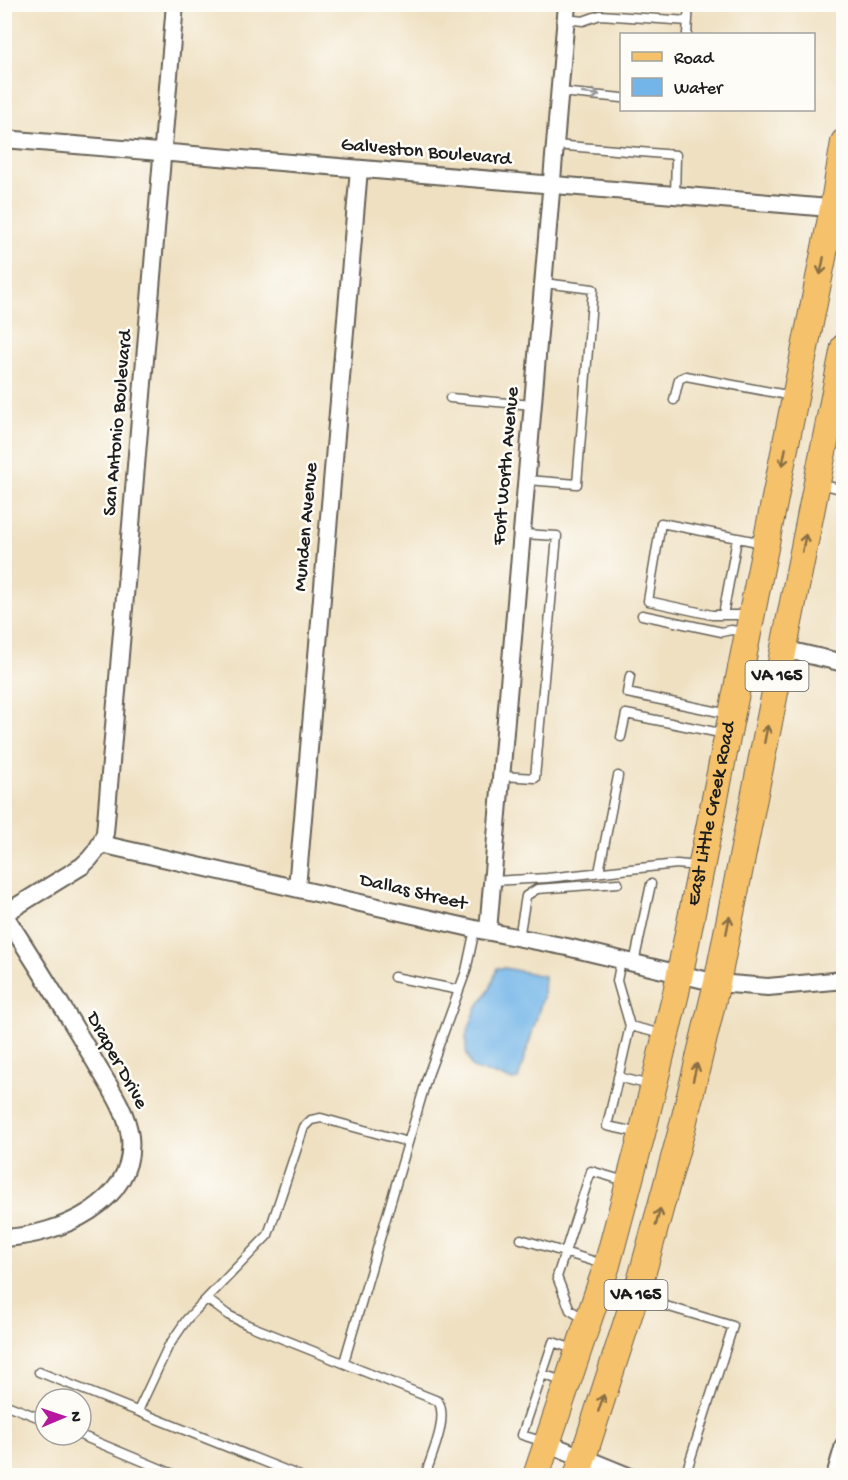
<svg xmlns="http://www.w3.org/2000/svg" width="848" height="1480" font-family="'Gochi Hand',sans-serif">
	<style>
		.water { fill: #73b5e8; stroke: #486882; stroke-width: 1.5 }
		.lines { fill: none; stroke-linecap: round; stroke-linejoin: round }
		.lane-casing { stroke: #666156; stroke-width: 11 }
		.street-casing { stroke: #666156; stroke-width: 20 }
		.primary-casing { stroke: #666156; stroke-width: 28 }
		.lane { stroke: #fff; stroke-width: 8 }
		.street { stroke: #fff; stroke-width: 16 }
		.primary { stroke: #f5c16b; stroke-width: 26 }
		.oneway { stroke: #999 }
		.oneway2 { stroke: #886e44 }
		.labels { text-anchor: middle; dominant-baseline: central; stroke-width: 5; stroke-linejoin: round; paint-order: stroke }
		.shield { fill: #fdfcf7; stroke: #605f5e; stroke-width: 1.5 }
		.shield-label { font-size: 18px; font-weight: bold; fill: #1c1c1c }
		.street-label { font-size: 20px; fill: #1c1c1c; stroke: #fdfcf7 }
	</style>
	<rect width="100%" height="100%" fill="#fdfcf7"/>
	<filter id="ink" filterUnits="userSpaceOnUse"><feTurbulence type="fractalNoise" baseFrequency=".0167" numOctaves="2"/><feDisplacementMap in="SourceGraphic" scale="12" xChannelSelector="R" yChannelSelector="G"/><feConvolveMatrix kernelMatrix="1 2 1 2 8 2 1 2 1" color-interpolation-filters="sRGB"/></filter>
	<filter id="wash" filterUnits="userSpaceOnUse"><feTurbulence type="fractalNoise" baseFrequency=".008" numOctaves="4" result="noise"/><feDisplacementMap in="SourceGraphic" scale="24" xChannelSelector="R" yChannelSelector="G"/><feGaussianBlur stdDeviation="1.35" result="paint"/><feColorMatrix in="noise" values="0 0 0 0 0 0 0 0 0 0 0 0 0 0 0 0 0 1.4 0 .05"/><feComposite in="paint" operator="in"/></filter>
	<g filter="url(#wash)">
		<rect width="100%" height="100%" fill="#efe0c1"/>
		<path class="water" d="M497 968H505L544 976 543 997 518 1079 512 1080 472 1068 466 1051V1036L476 1009 490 989Z"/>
	</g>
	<g filter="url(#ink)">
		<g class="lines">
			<defs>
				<path id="lane" d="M566 19 583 21 600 15 688 21
					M687 34 689 4
					M560 92 622 98
					M555 145 676 155 675 196
					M450 398 533 405
					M674 400 679 379 686 376 792 396
					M528 480 577 484 593 289 544 283
					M821 484 844 490
					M642 615 722 632 731 630 745 632
					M723 615 737 539
					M750 615H712L648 601 661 523 763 543
					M630 676 627 693 729 714
					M621 737 626 714 725 734
					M502 776 535 778 557 536 523 534
					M599 872 618 776
					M492 881 547 878 677 864 698 866
					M519 938 526 896 537 889 618 883
					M621 960 617 981 630 1026
					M634 963 651 884
					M394 977 459 990
					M618 1077 650 1085
					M640 1133 607 1126 630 1026 662 1034
					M521 1239 603 1264
					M639 1298 733 1326 685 1476
					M207 1299 228 1315 248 1325 438 1401C449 1419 431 1456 425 1476
					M586 1320 570 1310 557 1277 591 1171 625 1181
					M344 1362 427 1078 466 971 475 929
					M39 1372 300 1476
					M542 1374 565 1382
					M4 1404 45 1420
					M138 1411 168 1347 187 1319 268 1235 304 1127 311 1120 321 1118 408 1142
					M80 1435 178 1476
					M544 1442 522 1435 553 1342 576 1350"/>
				<path id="street" d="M4 139 841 209
					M783 649 844 663
					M101 844 475 929 567 947 717 983 768 987 844 980
					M297 888 359 169
					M4 914 82 866C93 857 100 847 105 833L175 4
					M4 914C37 965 68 1015 98 1067 111 1089 127 1112 130 1137 137 1203 58 1235 4 1238
					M488 931 567 4
					M547 1443 628 1476
					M835 1476 844 1445"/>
				<g id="primary">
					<path id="s1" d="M536 1476 607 1265 642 1134 676 993 833 208 844 142"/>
					<path d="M577 1476 642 1275 682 1129 717 983 844 347"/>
				</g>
			</defs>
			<use href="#lane" class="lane-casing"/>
			<use href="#street" class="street-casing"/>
			<use href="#primary" class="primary-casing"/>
			<use href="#lane" class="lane"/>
			<use href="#street" class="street"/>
			<use href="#primary" class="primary"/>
		</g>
		<defs><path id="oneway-shaft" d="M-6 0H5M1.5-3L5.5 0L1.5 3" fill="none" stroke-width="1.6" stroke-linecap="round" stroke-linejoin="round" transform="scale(1.5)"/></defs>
		<use class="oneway" href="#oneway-shaft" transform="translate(591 94) rotate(6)"/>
		<g class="oneway2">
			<use href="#oneway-shaft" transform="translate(822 266) rotate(101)"/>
			<use href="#oneway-shaft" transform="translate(784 457) rotate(101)"/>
			<use href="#oneway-shaft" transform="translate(804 543) rotate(-79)"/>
			<use href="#oneway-shaft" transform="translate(766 734) rotate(-79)"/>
			<use href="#oneway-shaft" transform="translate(728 925) rotate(-79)"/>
			<use href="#oneway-shaft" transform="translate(695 1072) rotate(-77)"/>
			<use href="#oneway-shaft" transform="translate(658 1217) rotate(-75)"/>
			<use href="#oneway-shaft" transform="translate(601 1403) rotate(-72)"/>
		</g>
	</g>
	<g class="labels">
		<g class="shield">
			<rect x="745.5" y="661" width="63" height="30" rx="4.5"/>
			<rect x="604.5" y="1280" width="63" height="30" rx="4.5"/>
		</g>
		<g class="shield-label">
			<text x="777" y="676">VA 165</text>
			<text x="636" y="1295">VA 165</text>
		</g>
		<g class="street-label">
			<text transform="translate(426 153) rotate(5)">Galveston Boulevard</text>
			<text transform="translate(119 423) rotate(-85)">San Antonio Boulevard</text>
			<text transform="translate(507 466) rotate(-85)">Fort Worth Avenue</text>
			<text transform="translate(307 527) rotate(-85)">Munden Avenue</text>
			<text stroke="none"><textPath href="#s1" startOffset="686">East Little Creek Road</textPath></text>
			<text transform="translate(413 893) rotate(13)">Dallas Street</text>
			<text transform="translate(116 1061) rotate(61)">Draper Drive</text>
		</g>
	</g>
	<rect width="848" height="1480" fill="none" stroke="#fdfcf7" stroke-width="24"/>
	<rect x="620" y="33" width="195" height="78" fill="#fdfcf7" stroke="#a3a29f" stroke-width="1.5"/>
	<rect x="632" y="52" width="30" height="9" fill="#f5c16b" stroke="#a3a29f" stroke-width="1.5"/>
	<text x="674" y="63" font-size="18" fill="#1c1c1c">Road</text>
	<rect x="632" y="78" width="30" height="18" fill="#73b5e8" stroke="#a3a29f" stroke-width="1.5"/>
	<text x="674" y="93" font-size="18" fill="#1c1c1c">Water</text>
	<g transform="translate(63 1417) rotate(88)"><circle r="28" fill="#fdfcf7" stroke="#a3a29f" stroke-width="1.5"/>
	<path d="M0-4.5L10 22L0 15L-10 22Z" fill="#b5179e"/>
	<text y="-9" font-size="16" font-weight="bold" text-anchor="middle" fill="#1c1c1c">N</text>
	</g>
</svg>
